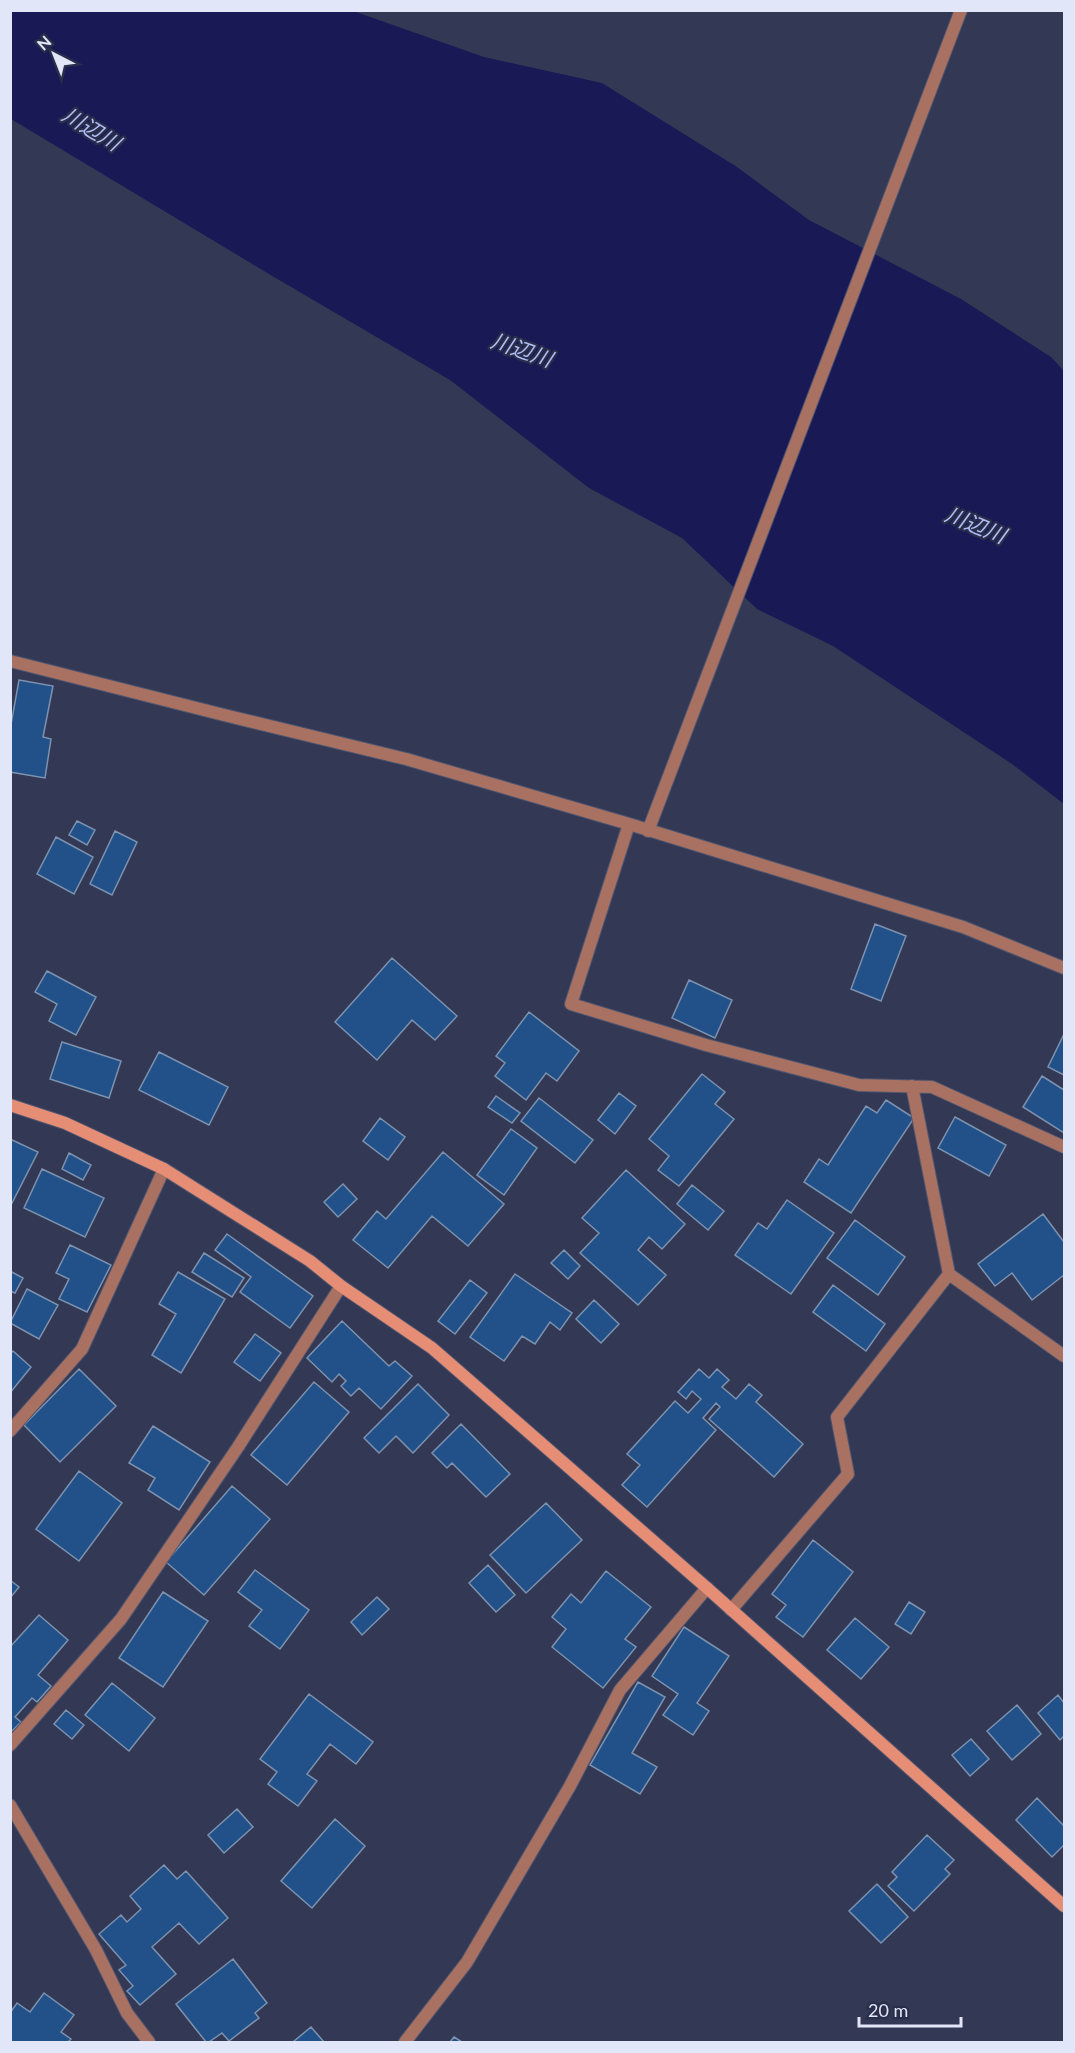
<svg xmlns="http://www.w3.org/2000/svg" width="1075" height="2053" font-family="Lato,'Noto Sans JP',sans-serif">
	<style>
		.water { fill: #181955 }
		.building { fill: #225089; stroke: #7c92af; stroke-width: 1.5 }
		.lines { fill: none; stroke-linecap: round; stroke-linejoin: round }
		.street-casing { stroke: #4f556f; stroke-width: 14 }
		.secondary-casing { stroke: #4f556f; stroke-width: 14 }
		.street { stroke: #a97162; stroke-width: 12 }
		.secondary { stroke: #e68d76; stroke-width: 12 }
		.labels { text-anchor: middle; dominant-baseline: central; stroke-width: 4.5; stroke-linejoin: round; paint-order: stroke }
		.water-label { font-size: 21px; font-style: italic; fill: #b1bdf6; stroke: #292e4a }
	</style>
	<rect width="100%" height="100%" fill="#333955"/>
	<path class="water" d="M11 11H353L484 57 602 83 737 167 809 220 961 299 1051 357 1064 371V804L1012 764 833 646 757 609 682 538 589 488 450 380 274 277 11 119Z"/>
	<path class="building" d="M19 680 53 686 43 737 51 739 45 778 10 772V730Z
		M77 821 95 830 87 845 69 835Z
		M115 831 137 842 112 895 90 884Z
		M56 837 93 857 74 894 37 874Z
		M875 924 906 936 881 1001 851 989Z
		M392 958 457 1016 435 1040 412 1020 377 1060 335 1022Z
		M47 971 96 997 76 1035 49 1021 57 1004 35 992Z
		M689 980 732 1000 715 1038 672 1018Z
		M529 1012 579 1051 557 1081 546 1073 526 1100 495 1076 505 1063 496 1056Z
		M1064 1034V1075L1048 1067Z
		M62 1042 121 1061 109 1098 50 1079Z
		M159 1052 228 1087 209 1125 139 1090Z
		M702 1074 725 1092 715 1104 734 1119 679 1186 658 1170 669 1156 649 1139Z
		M1042 1076 1064 1090V1133L1023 1107Z
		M619 1093 636 1106 615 1134 598 1120Z
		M496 1096 520 1113 512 1123 488 1107Z
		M539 1098 593 1140 575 1163 521 1121Z
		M886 1100 914 1118 851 1213 804 1182 819 1159 828 1165 866 1106 877 1113Z
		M955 1117 1006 1145 989 1176 938 1148Z
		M380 1118 405 1137 388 1160 363 1141Z
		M511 1129 537 1148 504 1195 477 1175Z
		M10 1139 38 1152 10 1207Z
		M443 1152 504 1204 468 1246 432 1216 388 1268 353 1240 377 1211 386 1219Z
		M69 1153 91 1165 83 1180 62 1169Z
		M42 1169 104 1198 85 1237 24 1208Z
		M626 1170 685 1224 662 1249 649 1237 638 1250 666 1275 638 1305 580 1253 599 1233 582 1218Z
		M343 1184 357 1199 338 1217 324 1202Z
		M692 1185 724 1211 708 1230 677 1204Z
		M787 1200 834 1233 791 1294 735 1255 758 1223 767 1229Z
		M1043 1214 1064 1242V1275L1032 1300 1012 1273 995 1286 978 1264Z
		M855 1220 905 1257 878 1295 827 1258Z
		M227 1234 313 1296 290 1328 240 1292 251 1277 215 1250Z
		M70 1245 111 1265 87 1312 59 1299 69 1279 56 1273Z
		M564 1250 580 1266 568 1279 551 1263Z
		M204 1253 244 1278 232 1297 192 1272Z
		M10 1271 23 1278 15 1293 10 1291Z
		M178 1272 225 1299 181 1373 152 1355 176 1314 159 1304Z
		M515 1274 572 1313 560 1330 550 1322 535 1344 522 1336 504 1361 470 1337Z
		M470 1280 487 1293 455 1334 438 1321Z
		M833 1285 885 1324 866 1351 813 1312Z
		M27 1289 58 1305 39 1339 10 1323Z
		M594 1300 619 1324 601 1343 576 1319Z
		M342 1321 389 1366 395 1361 412 1376 381 1409 359 1388 351 1396 341 1386 346 1381 339 1374 332 1382 307 1358Z
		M255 1334 281 1353 260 1381 234 1362Z
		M13 1351 31 1367 10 1393V1354Z
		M79 1369 116 1406 60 1462 24 1425Z
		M699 1369 709 1378 717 1369 729 1380 722 1387 736 1399 749 1384 762 1395 756 1402 803 1444 774 1477 709 1419 720 1407 716 1403 703 1418 716 1430 647 1507 622 1485 640 1465 627 1454 675 1401 688 1413 701 1399 692 1391 686 1399 678 1392Z
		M314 1382 349 1412 287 1485 251 1455Z
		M418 1384 449 1415 413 1453 396 1436 379 1453 364 1438Z
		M461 1424 510 1474 486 1497 452 1463 447 1468 432 1453Z
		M153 1426 210 1462 179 1510 148 1490 155 1478 129 1463Z
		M79 1471 122 1503 79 1561 36 1529Z
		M232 1486 270 1519 204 1595 166 1562Z
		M546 1503 582 1540 526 1593 490 1555Z
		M813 1540 853 1572 803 1637 776 1617 786 1605 772 1594Z
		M488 1565 515 1595 496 1612 469 1583Z
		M255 1570 309 1610 280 1649 249 1626 262 1610 238 1592Z
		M606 1571 651 1607 625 1639 636 1647 603 1688 552 1647 566 1629 552 1617 571 1594 581 1603Z
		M10 1580 19 1587 10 1598Z
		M163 1592 208 1621 163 1687 119 1658Z
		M377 1597 389 1609 362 1635 351 1622Z
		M909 1602 925 1612 911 1634 895 1624Z
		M39 1615 68 1640 38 1675 51 1686 37 1702 32 1698 15 1717 21 1722 10 1733V1647Z
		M855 1618 889 1647 861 1679 827 1650Z
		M684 1627 729 1656 697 1703 709 1711 693 1735 663 1715 678 1694 652 1676Z
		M638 1682 665 1697 632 1753 657 1767 640 1794 590 1765Z
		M112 1683 155 1718 129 1751 85 1715Z
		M309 1694 373 1742 356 1764 330 1744 307 1774 317 1781 298 1806 268 1784 277 1772 260 1759Z
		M1058 1695 1064 1703V1736L1060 1740 1038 1713Z
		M1017 1705 1041 1734 1012 1760 987 1731Z
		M66 1710 84 1725 72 1739 54 1724Z
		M971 1739 989 1759 970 1776 952 1755Z
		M1037 1798 1064 1826V1845L1052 1857 1016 1820Z
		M237 1809 253 1827 224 1853 208 1835Z
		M335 1819 365 1846 312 1908 281 1881Z
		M927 1835 954 1860 945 1869 950 1874 914 1911 888 1886 897 1877 892 1872Z
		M164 1865 177 1879 186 1871 228 1918 199 1944 179 1923 152 1947 176 1974 140 2005 127 1991 133 1986 119 1970 126 1965 99 1934 121 1915 127 1922 141 1909 130 1896Z
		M877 1884 908 1917 881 1943 849 1911Z
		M233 1959 267 2003 255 2013 259 2018 229 2041 222 2033 209 2042H206L176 2004Z
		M44 1993 74 2015 61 2032 71 2039 68 2042H10V2013L17 2003 30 2012Z
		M311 2027 324 2042H293Z
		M454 2037 462 2042H450Z"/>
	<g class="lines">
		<defs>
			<path id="street" d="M10 661 224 715 406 759 629 824 963 927 1064 968
				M629 824 571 1004 706 1045 859 1085 932 1087 1064 1147
				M648 831 961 10
				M949 1274 1064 1356
				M10 1431 82 1349 164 1169
				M731 1610 848 1474 837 1417 949 1274 912 1086
				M10 1745 121 1619 238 1447 341 1286
				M10 1805 96 1950 127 2013 149 2042
				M405 2042 467 1962 570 1786 620 1690 707 1588"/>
			<path id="secondary" d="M10 1105 65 1123 164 1169 310 1261 341 1286 432 1348 707 1588 1064 1906"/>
		</defs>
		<use href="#street" class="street-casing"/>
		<use href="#secondary" class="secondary-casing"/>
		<use href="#street" class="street"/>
		<use href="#secondary" class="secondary"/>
	</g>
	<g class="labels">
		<g class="water-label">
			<text transform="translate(92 128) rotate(31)">川辺川</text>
			<text transform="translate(522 349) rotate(19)">川辺川</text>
			<text transform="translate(976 524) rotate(22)">川辺川</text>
		</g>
	</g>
	<rect width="1075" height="2053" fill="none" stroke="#e2e6f9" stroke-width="24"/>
	<g transform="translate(54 54) rotate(318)" stroke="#292e4a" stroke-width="4.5" paint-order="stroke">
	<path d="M0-4.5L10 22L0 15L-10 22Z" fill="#e2e6f9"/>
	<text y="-9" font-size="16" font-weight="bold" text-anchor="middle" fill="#e2e6f9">N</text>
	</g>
	<path d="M859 2017v9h102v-9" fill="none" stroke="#e2e6f9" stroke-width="3"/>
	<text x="868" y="2017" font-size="18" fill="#e2e6f9" stroke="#292e4a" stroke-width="4.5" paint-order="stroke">20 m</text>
</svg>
